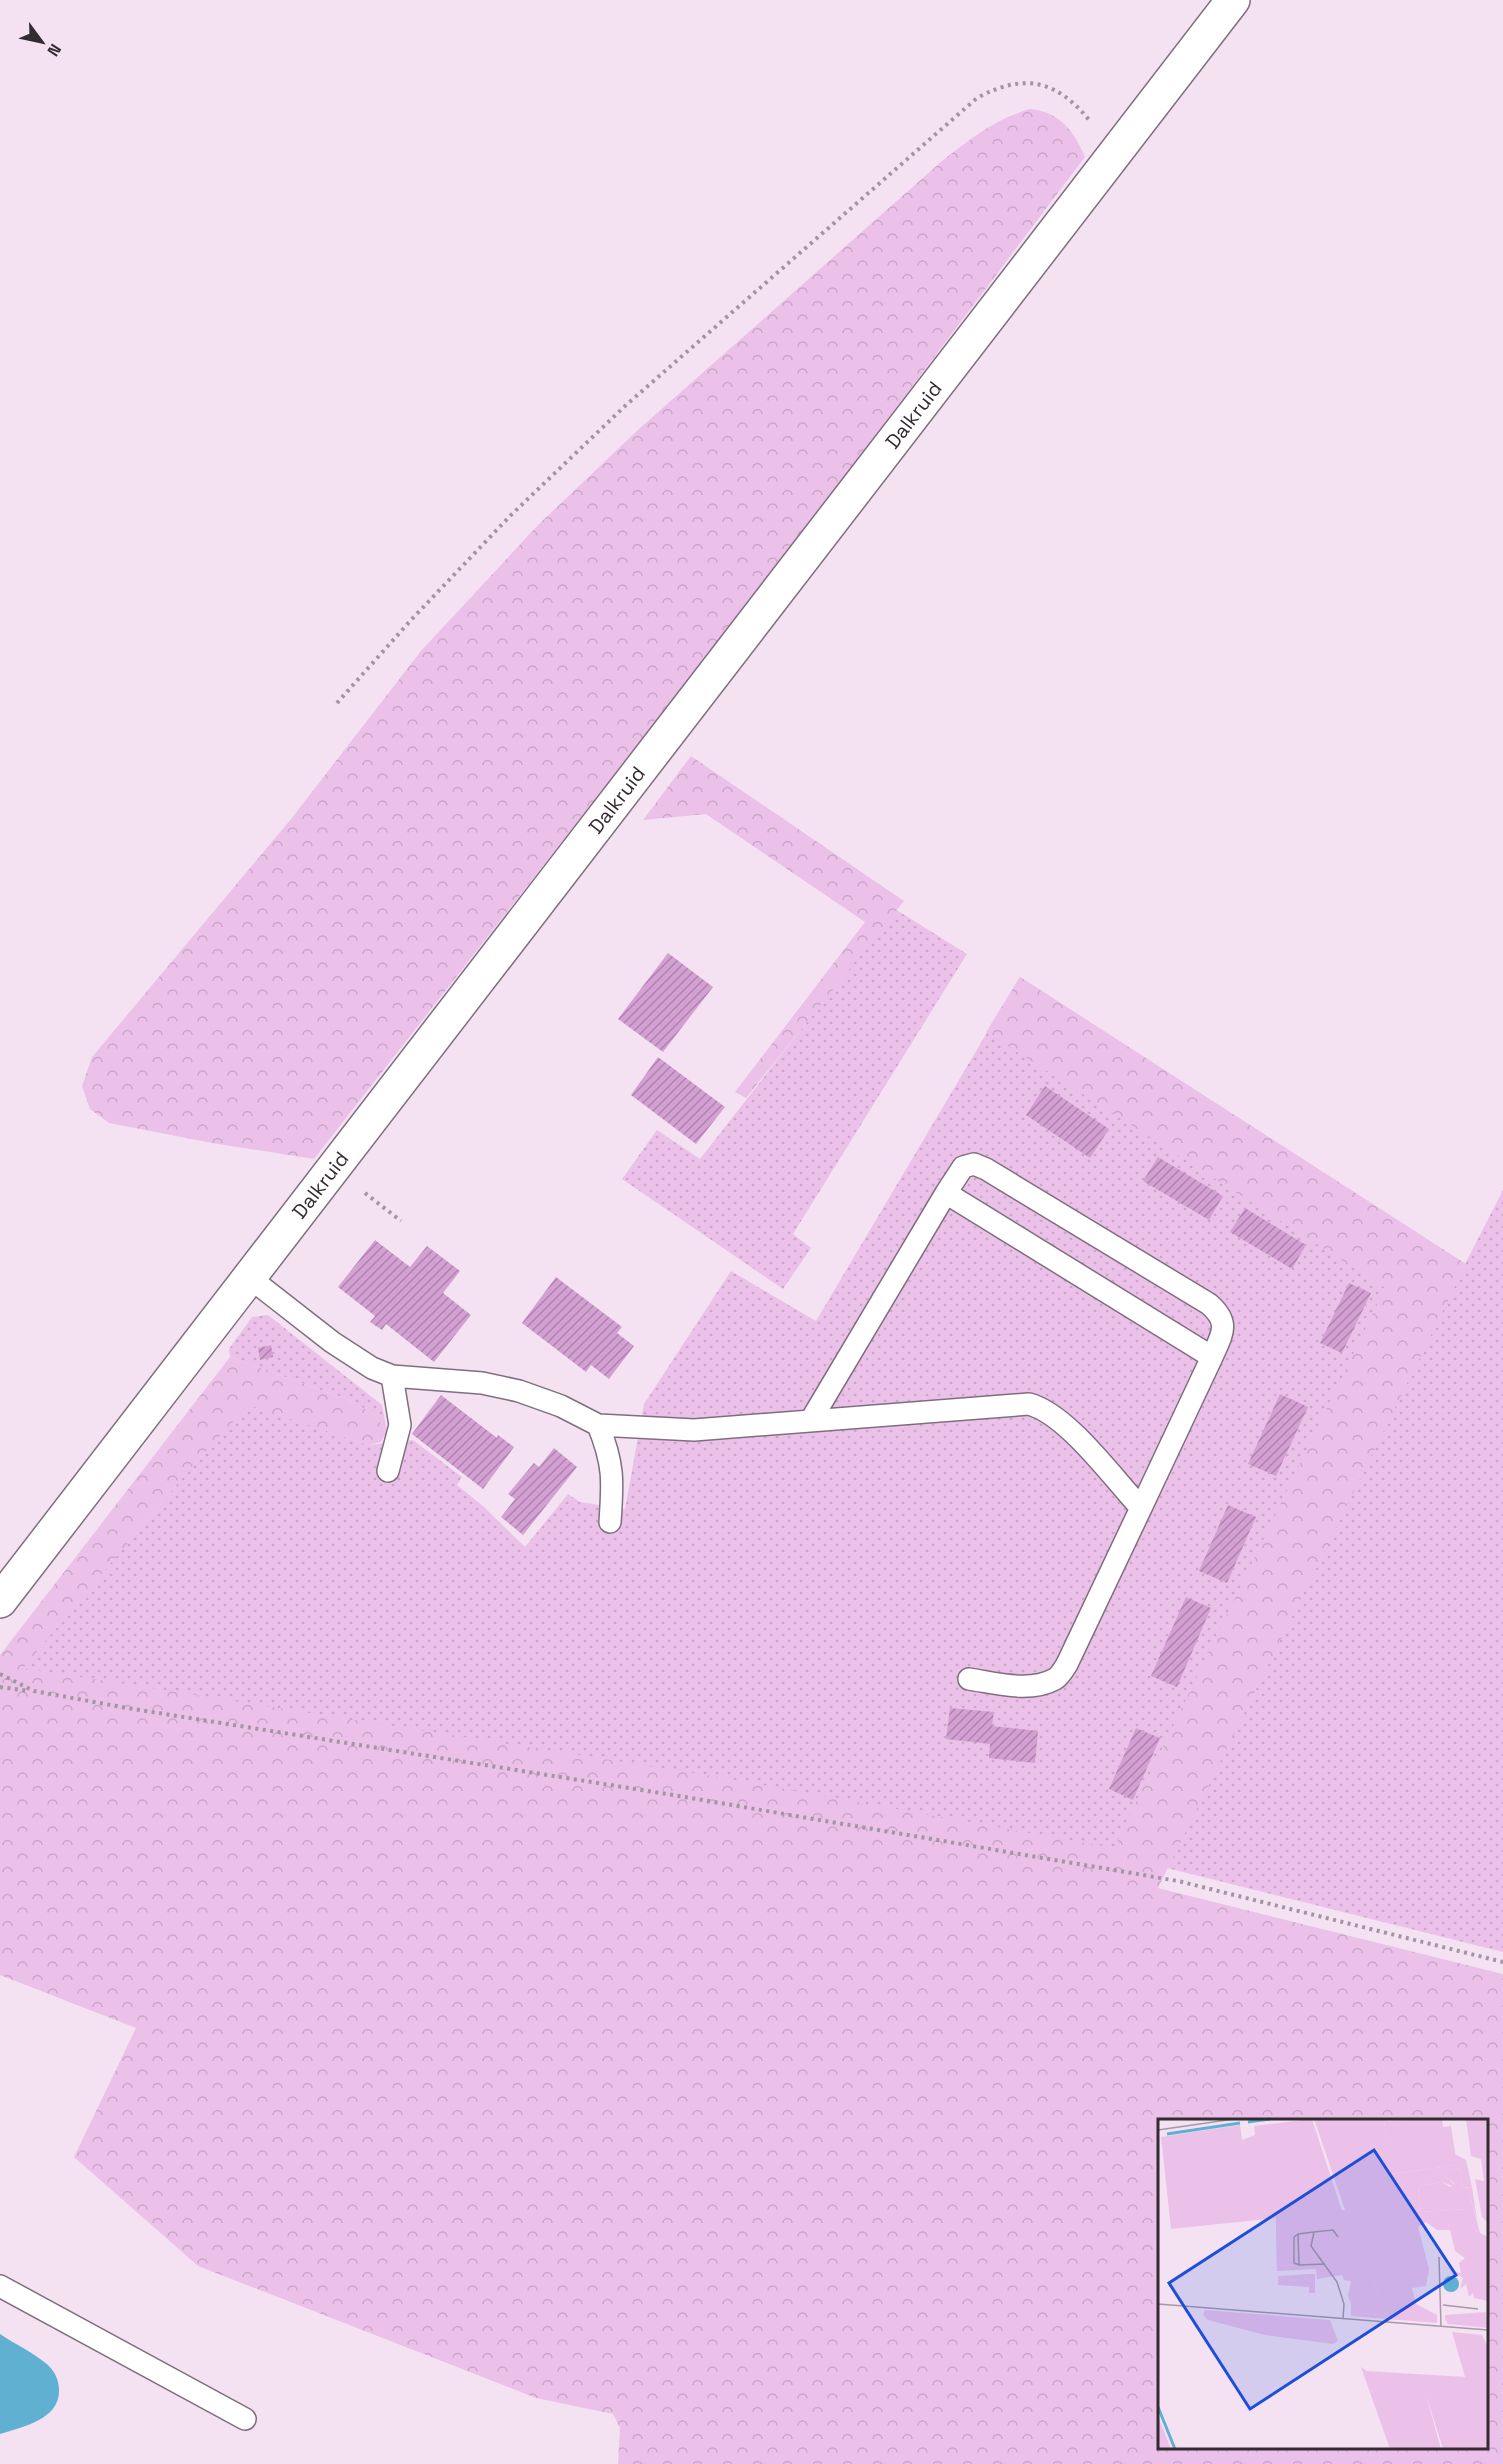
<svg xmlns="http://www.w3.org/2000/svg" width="1503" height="2464" font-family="'Space Grotesk',sans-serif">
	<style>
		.grass { fill: url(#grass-dots) }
		.forest { fill: url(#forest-crowns); fill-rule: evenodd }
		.water { fill: #60b1d1 }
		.building { fill: url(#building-hatch) }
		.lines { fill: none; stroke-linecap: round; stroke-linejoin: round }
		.service-casing { stroke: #7f6f7e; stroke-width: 24 }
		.minor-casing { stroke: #7f6f7e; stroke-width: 36 }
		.path { stroke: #a295a1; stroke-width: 4; stroke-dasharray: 3 4.5; stroke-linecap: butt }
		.service { stroke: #fff; stroke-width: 21 }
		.minor { stroke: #fff; stroke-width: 33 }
		.labels { text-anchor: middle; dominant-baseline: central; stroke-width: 4.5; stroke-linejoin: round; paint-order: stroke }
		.street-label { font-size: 20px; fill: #322b31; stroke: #f4e2f3 }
		.inset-river { fill: none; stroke: #60b1d1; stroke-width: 3 }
		.inset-road { fill: none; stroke: #a699a5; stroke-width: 1.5 }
		.view { fill: #1d4ed8; fill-opacity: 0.15; stroke: #1d4ed8; stroke-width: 3 }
		.inset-edge { fill: none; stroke: #322b31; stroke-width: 3 }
	</style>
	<defs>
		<pattern id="grass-dots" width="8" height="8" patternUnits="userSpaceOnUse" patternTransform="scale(1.5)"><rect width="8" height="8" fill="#ebc1e9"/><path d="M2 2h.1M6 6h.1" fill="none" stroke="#caa6c8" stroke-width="1.8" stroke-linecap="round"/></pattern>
		<pattern id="forest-crowns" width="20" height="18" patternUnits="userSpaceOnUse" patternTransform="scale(1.5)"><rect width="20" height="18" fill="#ebc1e9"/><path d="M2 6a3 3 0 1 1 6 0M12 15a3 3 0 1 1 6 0" fill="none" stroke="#caa6c8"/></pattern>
		<pattern id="building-hatch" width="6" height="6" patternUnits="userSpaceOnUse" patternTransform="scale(1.5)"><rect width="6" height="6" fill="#d4a0d3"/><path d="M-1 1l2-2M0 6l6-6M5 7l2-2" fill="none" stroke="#ad83ac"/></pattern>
	</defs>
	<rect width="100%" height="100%" fill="#f4e2f3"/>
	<path class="grass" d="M895 909 967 954 793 1234 811 1248 783 1289 622 1179 657 1130 700 1159Z
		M1020 977 1465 1264 1503 1190V1952L1167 1868 1172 1859 22 1668 183 1477 248 1404 368 1445 413 1440 462 1477 457 1485 483 1506 525 1547 568 1494 580 1502 625 1509 644 1404 731 1271 816 1321Z
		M268 1315 382 1405 387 1431 375 1415 351 1401 230 1357 229 1349 252 1317Z"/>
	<path class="forest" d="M1030 109C1060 112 1074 131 1085 157L764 583 314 1159 212 1143 109 1123 90 1109 82 1086 92 1057 291 819 421 651 538 525 639 429 942 161C970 139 995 119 1030 109Z
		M691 756 904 901 746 1098 735 1092 865 922 706 814 643 820Z
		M1020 977 1466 1264 1158 1888 1503 1974V2464H618L620 2428 613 2414 536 2398 198 2266 74 2157 136 2028 0 1975V1655L230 1357 351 1401 375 1415 387 1431 381 1442 368 1445 248 1405 183 1477 23 1668 712 1776 1114 1848 1385 1288 986 1032ZM1160 2120H1486V2448H1160Z"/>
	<path class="water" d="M0 2334C15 2344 34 2353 48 2365 55 2372 59 2380 59 2390 60 2419 23 2427 0 2434Z"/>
	<path class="building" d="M668 953 713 987 663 1052 618 1019Z
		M658 1057 725 1107 696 1144 631 1095Z
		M1045 1086 1109 1129 1090 1158 1026 1115Z
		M1158 1157 1223 1196 1209 1220 1143 1181Z
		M1245 1208 1306 1245 1292 1269 1230 1232Z
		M375 1240 410 1267 427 1246 460 1271 443 1293 471 1315 434 1362 386 1324 382 1330 370 1322 375 1316 338 1287Z
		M556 1277 622 1327 617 1333 634 1346 609 1379 591 1365 586 1372 522 1323Z
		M1349 1283 1371 1293 1342 1353 1320 1343Z
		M271 1345 273 1357 260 1360 258 1348Z
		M1280 1394 1308 1407 1276 1476 1248 1464Z
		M441 1395 497 1438 498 1435 514 1447 483 1489 412 1434Z
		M554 1448 577 1467 523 1535 501 1517 515 1499 508 1494 534 1463 539 1467Z
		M1228 1505 1256 1517 1227 1583 1199 1571Z
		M1186 1597 1211 1608 1177 1687 1151 1676Z
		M950 1708 994 1712 992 1726 1038 1731 1035 1763 989 1758 990 1744 946 1739Z
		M1136 1728 1160 1738 1133 1800 1109 1789Z"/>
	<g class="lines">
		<defs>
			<path id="service" d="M946 1193 963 1167 974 1164 986 1169 1209 1304C1231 1323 1222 1334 1212 1357
				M250 1278 332 1342 372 1368 392 1376 482 1383 519 1391 561 1406 598 1425 694 1430 1029 1404C1067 1414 1113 1478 1141 1508L1067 1664C1064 1669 1060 1676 1055 1679 1030 1693 996 1683 969 1679
				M811 1420 946 1193 1212 1357 1141 1508
				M598 1425C614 1464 613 1481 610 1522
				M388 1471 400 1425 392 1376
				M0 2286 245 2419"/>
			<g id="minor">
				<path id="s1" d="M0 1601 1233 0"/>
			</g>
		</defs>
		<use href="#service" class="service-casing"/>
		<use href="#minor" class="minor-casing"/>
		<path class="path" d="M337 703 411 620 510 516 625 406 977 98C1023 73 1056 79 1090 121
			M365 1193 401 1221
			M0 1674 34 1691 127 1708 673 1795 1178 1881 1503 1962
			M0 1687 29 1691"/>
		<use href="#service" class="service"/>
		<use href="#minor" class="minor"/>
	</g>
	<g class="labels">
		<g class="street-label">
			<text stroke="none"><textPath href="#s1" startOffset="1497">Dalkruid</textPath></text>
			<text stroke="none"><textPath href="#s1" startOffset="1011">Dalkruid</textPath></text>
			<text stroke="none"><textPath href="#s1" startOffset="525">Dalkruid</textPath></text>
		</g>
	</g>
	<g transform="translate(1158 2119)">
		<rect width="330" height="330" fill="#f4e2f3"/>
		<path d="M154 0 184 92 230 197 196 193 190 177 193 162 186 161 184 156 159 160 158 150 119 152 118 99 13 110 3 18 82 6 84 21 97 16 96 7ZM284 0 285 8 293 7 299 46 234 55 226 2ZM302 49 305 69 314 68 319 101 311 73 307 90 263 93 260 67 284 63 292 68 297 65 282 53ZM152 155H157V174H151V168L120 166V157ZM294 213 324 216 330 228V330H285L268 276 283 330H232L203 248 209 252 307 258ZM0 298 3 305 13 330H0Z" fill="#ebc1e9"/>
		<path d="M156 0H235L226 2 235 55 298 46 297 35 308 41 314 68 305 69 302 49 283 53 301 70 284 63 260 67 263 93 307 90 304 74 311 73 322 114 330 118V182L316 179 315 174 311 178 308 165 302 170 305 159 296 153 303 154 301 144 307 139 297 132 292 111H279L268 103 260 108 271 150 268 167 254 169 258 185 279 196V204L193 197V181L196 193 230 197 186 97 125 104V152H119L118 99 187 91ZM308 0H330V104L324 98 317 60 326 62 323 40 313 37ZM47 191 172 201 180 222 175 225 107 216 50 201 45 196ZM328 193 330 209 290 205 287 200V196Z" fill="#ebc1e9"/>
		<path d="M285 165a8 8 0 1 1 16 0a8 8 0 1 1-16 0Z" fill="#60b1d1"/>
		<path class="inset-river" d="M90 3 112 0M9 15 82 4M0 288 17 330"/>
		<path class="inset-road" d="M0 11 76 0M156 113 140 115 141 146 167 145M140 115 136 118V144L141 146M180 118 175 111 156 113 153 127 179 163 186 185 185 200M281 138 283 208M0 185 330 211M285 186 320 190"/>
		<path class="view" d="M216 31 298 156 92 290 11 164Z"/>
		<rect width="330" height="330" class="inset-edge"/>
	</g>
	<g transform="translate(42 42) rotate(123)" stroke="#f4e2f3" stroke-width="4.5" paint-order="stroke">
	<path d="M0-4.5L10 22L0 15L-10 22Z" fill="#322b31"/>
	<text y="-9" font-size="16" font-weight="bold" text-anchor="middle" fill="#322b31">N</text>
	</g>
</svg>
